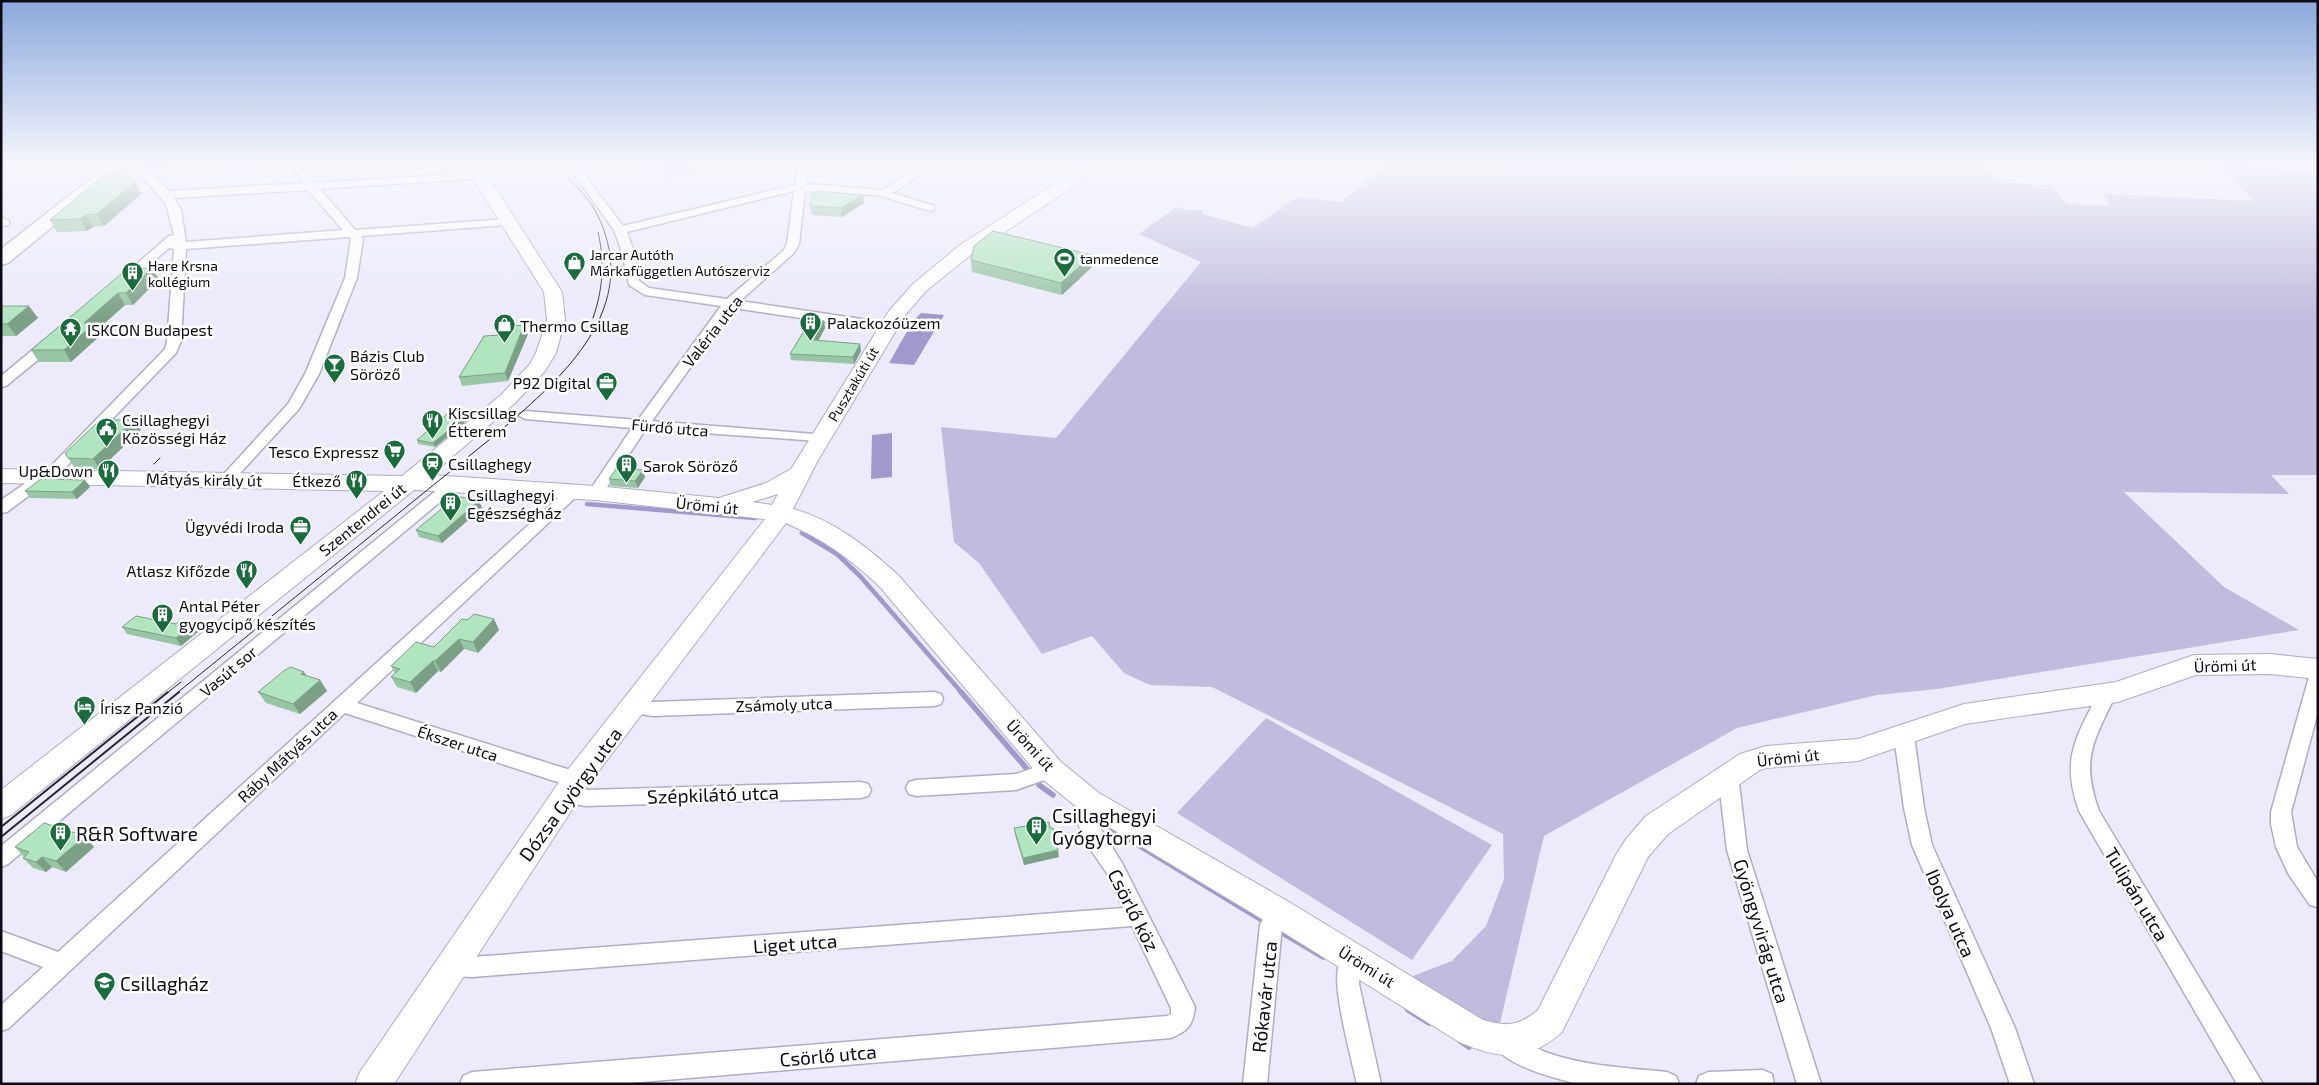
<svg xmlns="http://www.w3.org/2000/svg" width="2319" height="1085" font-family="'Exo 2',sans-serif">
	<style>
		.green { fill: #c1bcdd }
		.water { fill: #a198cb }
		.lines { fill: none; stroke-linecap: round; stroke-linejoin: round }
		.stream-far1 { stroke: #a198cb; stroke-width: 4.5 }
		.stream { stroke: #a198cb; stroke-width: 5.5 }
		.street-casing { stroke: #b0acc7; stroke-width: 3 }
		.secondary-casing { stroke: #b0acc7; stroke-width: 2 }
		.primary-casing { stroke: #b0acc7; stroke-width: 3 }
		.street { fill: #fff; fill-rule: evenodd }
		.secondary { fill: #fff; fill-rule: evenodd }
		.primary { fill: #fff; fill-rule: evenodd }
		.tram-far1 { stroke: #282731; stroke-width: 1 }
		.tram { stroke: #282731; stroke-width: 2 }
		.wall { fill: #98c5a4 }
		.shaded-wall { fill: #7ca086 }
		.building { fill: #b1e5bf; stroke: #7ca086 }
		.labels { text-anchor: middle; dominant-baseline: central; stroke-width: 5; stroke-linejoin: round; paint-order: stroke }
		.far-poi-label { font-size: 14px; fill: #0c0b14; stroke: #fff; text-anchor: start }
		.far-street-label { font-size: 14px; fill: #0c0b14; stroke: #fff }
		.poi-label { font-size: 16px; fill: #0c0b14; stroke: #fff; text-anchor: start }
		.street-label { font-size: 16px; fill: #0c0b14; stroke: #fff }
		.near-street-label { font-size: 19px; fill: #0c0b14; stroke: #fff }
		.near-poi-label { font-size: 19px; fill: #0c0b14; stroke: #fff; text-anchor: start }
	</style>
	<rect width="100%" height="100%" fill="#eceafb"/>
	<path class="green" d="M670 166H686L694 172 666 178 661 168Z
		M1385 166H1987L2002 182 2053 186 2066 204 2110 206 2103 194 2254 201 2222 166 2318 170V475H2271L2289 494 2124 492 2224 587 2299 630 1937 689 1877 695 1737 728 1544 836 1497 1036 1405 979 1452 961 1486 926 1504 879 1503 834 1212 687 1150 685 1124 673 1092 636 1042 654 979 563 954 542 941 427 1056 438 1201 262 1139 234 1176 207 1189 210H1203V214L1253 228 1297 197 1341 202Z
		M1266 718 1492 845 1412 960 1177 813Z"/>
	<path class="water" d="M921 313 944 315 914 365 889 363 913 321Z
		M892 433V477L871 479 872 435Z"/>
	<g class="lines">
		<path class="stream-far1" d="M587 504 755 518
			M802 533 837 554 860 576 962 693"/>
		<path class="stream" d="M961 692 1027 769
			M1039 785 1053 795
			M1097 820 1260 919
			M1284 934 1323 957
			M1408 1010 1429 1023
			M1460 1041 1469 1047"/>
		<defs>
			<path id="street" d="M133 166H144L169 191 304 183 292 166H302L314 183 479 173 483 174V178L320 189 355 230 507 219 513 222 507 225 361 236 363 239 357 278 319 374 299 409 232 482 227 484 219 479 222 476 288 404 305 374 345 278 351 239 349 237 186 249 181 341 176 353 62 471 7 512 1 513V500L52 465 165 349 167 341 174 249 169 248 126 285H118L116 282 169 236 174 235 166 204ZM308 190 343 230 186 242 181 210 174 198Z
				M568 166H578L623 226 795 185 798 166H808L806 184 883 190 920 166H932L893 193 934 206V210L930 211 878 195 805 191 799 244 794 253 740 301 888 323 893 324 895 327 893 330 888 331 733 308 652 421 814 434 821 438 819 441 646 429 601 496H591L588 493 632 428 525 419 518 415 525 411 638 420 721 306 645 295 629 285 622 252 614 230ZM794 191 787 244 783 251 727 299 649 288 639 281 634 252 627 232Z
				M1 217 9 221V225L1 226Z
				M51 338 58 342 56 345 6 386 1 387V376L46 339Z
				M454 478 459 480 462 483 459 486 8 864 1 867V846L449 480Z
				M573 487 578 489 581 492 578 495 357 703 583 774 586 780 583 786 576 788 345 713 9 1028 1 1031V1005L43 967 1 951V931L58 952 568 489Z
				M2318 670V712L2291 812 2297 847 2318 882V907L2310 905 2289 875 2276 847 2271 824V812L2309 677 2312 672Z
				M2107 687 2114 689 2116 694C2094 741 2080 758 2099 811L2263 1084H2237L2079 811C2061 760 2075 739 2098 694L2100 689Z
				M934 692 941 694 943 699 941 704 934 706 653 716 627 712 625 707 627 702 634 700 653 702Z
				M1904 729 1911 731 1914 736 1924 808 1932 845 2015 1028 2034 1084H2010L1991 1028 1912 845 1904 808 1894 736 1897 731Z
				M1051 762 1058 765 1061 770 1058 775 1016 790 916 796 909 794 906 788 909 782 916 780 1016 774Z
				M1728 767 1735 769 1738 775 1747 850 1821 1084H1797L1727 850 1718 775 1721 769Z
				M861 782 868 784 871 790 868 796 861 798 586 806 558 802 555 796 558 790 565 788 586 790Z
				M1089 793 1096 795 1099 801 1096 807 1099 826 1122 863 1195 1007C1193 1025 1188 1031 1171 1038L618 1084H460L463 1076 472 1072 1167 1016 1171 1014V1008L1132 926 472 977 451 976 443 973 440 966 443 959 451 956 472 957 1123 908C1117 896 1112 883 1106 872 1091 849 1067 824 1082 795Z
				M1278 903 1286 905 1289 912 1282 926 1267 1084H1243L1260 925 1270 905Z
				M1354 948 1362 951 1365 958 1360 968 1359 984 1381 1084H1357C1351 1057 1333 991 1338 968 1340 958 1345 951 1354 948Z
				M1504 1031C1518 1036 1531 1046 1545 1052 1584 1066 1626 1068 1667 1072L1676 1076 1679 1084H1578C1554 1078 1502 1065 1492 1042L1496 1034Z
				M1763 1070 1772 1074 1774 1084H1696L1699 1076 1708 1072Z"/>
			<path id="secondary" d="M465 166H481L562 292 565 320 556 353 545 371 515 403 431 475 596 486 719 498 766 483 791 469 889 311 913 284 960 245 1083 166H1101L1073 187 973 253 926 291 906 314 818 460 793 509C834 520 867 547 898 575L1061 762 1099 793 1289 902 1483 1020C1507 1027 1519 1026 1538 1010L1616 855 1626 839 1646 816 1740 754 1766 746 1858 739 1964 704 2116 682 2194 655 2270 654 2318 659V679L2270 674 2196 675 2118 702 1965 724 1858 761 1766 768 1760 770 1668 834 1648 857 1562 1032C1527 1063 1499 1059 1459 1042L1267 922 1079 809 1041 778 880 587C850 558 824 540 786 523L586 788 394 1084H355L360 1072 566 772 765 519 596 500 414 490 11 815 1 819V790L384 491 1 483V469L402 476 501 395 530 364 536 353 547 320 544 292ZM778 494 772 505 752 502Z"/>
			<path id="primary" d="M107 166H127L8 263 1 265V249Z"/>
		</defs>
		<use href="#street" class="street-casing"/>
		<use href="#secondary" class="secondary-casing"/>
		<use href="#primary" class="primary-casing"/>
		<use href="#street" class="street"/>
		<use href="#secondary" class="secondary"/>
		<use href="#primary" class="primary"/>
		<path class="tram-far1" d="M593 318C603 289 605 262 598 232
			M154 464 160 458
			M167 693 181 682
			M177 693 500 431C564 376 642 308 598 216 589 197 571 181 557 166"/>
		<path class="tram" d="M1 827 168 692
			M1 837 179 692"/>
	</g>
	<path class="wall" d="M147 166H170L167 168 150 169Z
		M141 194 104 226 93 227 87 231 57 232 50 220Z
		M863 195 864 203 842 217 812 215 810 206Z
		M1092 255V267L1062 295 972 272 971 260Z
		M152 268 159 279 133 305H125L98 329 102 334 71 362H39L31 350Z
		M1 306 38 318 16 336H3L1 338Z
		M824 321 825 328 818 341 860 344 861 351 854 364 791 360 790 354Z
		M528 334 508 381 462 386 459 377Z
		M466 416 468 420 435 447 418 444 417 440Z
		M134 420 141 430 100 469 75 468 68 458Z
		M643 470 645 477 638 488 611 486 609 479Z
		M85 480 90 487 77 499 30 498 25 491Z
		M479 501 482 508 442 543 419 537 416 530Z
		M494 619 499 630 478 653 464 649 441 672 438 671 416 693 397 687 391 677 395 673 391 666 434 647 467 620Z
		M122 627 199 631 181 646 127 634Z
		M307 676 320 680 327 691 300 714 266 703 258 692Z
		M1014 828 1059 857 1024 865 1015 835Z
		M15 847H94L66 872 52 867 46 872 33 868 23 858 24 857Z"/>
	<path class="shaded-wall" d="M135 182 141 194 104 226 97 214Z
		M863 195 864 203 842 217 841 208Z
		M86 215 93 227 87 231 80 219Z
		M1092 255V267L1062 295 1061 283Z
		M152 268 159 279 133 305 126 293Z
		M118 293 125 305 98 329 102 334 71 362 64 350 84 323Z
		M29 306 38 318 16 336 7 324Z
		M824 321 825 328 815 347 814 340Z
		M524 325 528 334 508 381 505 373Z
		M860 344 861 351 854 364 853 357Z
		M466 416 468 420 435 447 433 443Z
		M134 420 141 430 100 469 93 459Z
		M643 470 645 477 638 488 635 481Z
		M85 480 90 487 77 499 72 492Z
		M479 501 482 508 442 543 438 536Z
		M494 619 499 630 478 653 473 642Z
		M194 624 199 631 181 646 176 638Z
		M459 639 464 649 441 672 435 661Z
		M433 661 438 671 416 693 410 682Z
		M304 672 311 682 301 674Z
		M320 680 327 691 300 714 293 704Z
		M85 836 94 847 66 872 56 861Z
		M1058 850 1059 857 1024 865 1023 858Z
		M42 857 52 867 46 872 36 862Z"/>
	<path class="building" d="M124 172 135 182 97 214 86 215 80 219 50 220 104 175Z
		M817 191 863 195 841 208 810 206 813 193Z
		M993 231 1092 255 1061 283 971 260 974 246Z
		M152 268 126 293H118L84 323H95L64 350H31L127 269Z
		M1 306H29L7 324H1Z
		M810 321H824L814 340 860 344 853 357 790 354Z
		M524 325 505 373 459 377 484 336 500 335 504 327Z
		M447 414 466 416 433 443 417 440Z
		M100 420H134L93 459 68 458 65 453Z
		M617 468 643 470 635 481 609 479Z
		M41 479 85 480 72 492 25 491Z
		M457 496 479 501 438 536 416 530Z
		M474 614 494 619 473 642 459 639 435 661H433L410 682 391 677 400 669 391 666 416 642 434 647 462 619 467 620Z
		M136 616 176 624 179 621 194 624 176 638 122 627Z
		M291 667 304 672 301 674 320 680 293 704 258 692 285 670Z
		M1049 822 1050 828H1053L1058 850 1023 858 1014 828Z
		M44 823 85 836 56 861 42 857 36 862 23 858 29 852 15 847Z"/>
	<linearGradient id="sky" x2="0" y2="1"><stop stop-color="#8ba9dc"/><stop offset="0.52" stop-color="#f6f6fd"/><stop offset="1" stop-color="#f6f6fd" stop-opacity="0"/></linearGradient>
	<rect width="2319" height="318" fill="url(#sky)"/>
	<defs>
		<symbol id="stadium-pin" viewBox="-11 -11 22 30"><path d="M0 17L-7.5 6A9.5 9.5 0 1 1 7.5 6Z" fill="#1a6c3d" stroke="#fff"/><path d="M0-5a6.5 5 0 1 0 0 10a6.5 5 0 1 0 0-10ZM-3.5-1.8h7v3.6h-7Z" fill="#fff"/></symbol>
		<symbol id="shop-pin" viewBox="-11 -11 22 30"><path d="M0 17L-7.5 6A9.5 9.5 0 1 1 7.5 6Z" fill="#1a6c3d" stroke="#fff"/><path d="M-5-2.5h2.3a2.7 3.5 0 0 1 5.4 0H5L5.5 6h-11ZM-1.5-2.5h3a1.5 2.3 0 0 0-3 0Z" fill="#fff"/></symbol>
		<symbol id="building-pin" viewBox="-11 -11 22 30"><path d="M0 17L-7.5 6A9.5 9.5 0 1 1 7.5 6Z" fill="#1a6c3d" stroke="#fff"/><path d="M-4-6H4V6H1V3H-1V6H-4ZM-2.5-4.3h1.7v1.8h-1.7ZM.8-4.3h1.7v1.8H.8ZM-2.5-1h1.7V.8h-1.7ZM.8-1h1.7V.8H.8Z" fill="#fff"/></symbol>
		<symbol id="temple-pin" viewBox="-11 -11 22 30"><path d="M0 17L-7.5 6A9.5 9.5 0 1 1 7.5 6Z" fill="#1a6c3d" stroke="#fff"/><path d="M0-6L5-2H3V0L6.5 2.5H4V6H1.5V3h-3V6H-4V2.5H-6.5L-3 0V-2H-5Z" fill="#fff"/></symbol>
		<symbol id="bar-pin" viewBox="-11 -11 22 30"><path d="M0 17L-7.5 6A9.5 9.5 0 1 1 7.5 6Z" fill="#1a6c3d" stroke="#fff"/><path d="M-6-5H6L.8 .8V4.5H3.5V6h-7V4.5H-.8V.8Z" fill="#fff"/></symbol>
		<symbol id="office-pin" viewBox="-11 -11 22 30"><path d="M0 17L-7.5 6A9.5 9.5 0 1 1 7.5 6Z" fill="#1a6c3d" stroke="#fff"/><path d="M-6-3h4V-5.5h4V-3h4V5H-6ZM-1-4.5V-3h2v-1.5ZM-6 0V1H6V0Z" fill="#fff"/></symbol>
		<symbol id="restaurant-pin" viewBox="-11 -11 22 30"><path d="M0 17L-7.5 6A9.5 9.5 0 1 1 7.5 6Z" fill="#1a6c3d" stroke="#fff"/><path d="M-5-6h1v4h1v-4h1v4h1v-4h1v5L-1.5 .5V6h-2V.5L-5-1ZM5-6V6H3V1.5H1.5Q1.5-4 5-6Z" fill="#fff"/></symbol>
		<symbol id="civic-pin" viewBox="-11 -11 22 30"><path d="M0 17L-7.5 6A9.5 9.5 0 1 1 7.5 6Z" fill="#1a6c3d" stroke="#fff"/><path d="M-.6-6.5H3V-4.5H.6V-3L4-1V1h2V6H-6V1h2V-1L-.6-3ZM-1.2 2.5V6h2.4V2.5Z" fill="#fff"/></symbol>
		<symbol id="supermarket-pin" viewBox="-11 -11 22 30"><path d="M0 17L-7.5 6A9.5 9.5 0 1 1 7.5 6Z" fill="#1a6c3d" stroke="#fff"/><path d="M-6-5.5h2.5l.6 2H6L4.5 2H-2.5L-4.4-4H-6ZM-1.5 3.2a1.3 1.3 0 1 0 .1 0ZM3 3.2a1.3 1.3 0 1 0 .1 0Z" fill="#fff"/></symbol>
		<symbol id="station-pin" viewBox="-11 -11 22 30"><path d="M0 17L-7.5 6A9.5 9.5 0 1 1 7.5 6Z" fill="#1a6c3d" stroke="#fff"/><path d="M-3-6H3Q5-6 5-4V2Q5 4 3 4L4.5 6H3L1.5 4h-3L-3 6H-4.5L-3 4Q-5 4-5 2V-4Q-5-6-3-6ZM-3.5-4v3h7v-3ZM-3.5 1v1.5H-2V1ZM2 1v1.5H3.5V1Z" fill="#fff"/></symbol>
		<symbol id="hotel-pin" viewBox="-11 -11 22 30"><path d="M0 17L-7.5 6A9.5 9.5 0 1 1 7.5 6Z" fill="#1a6c3d" stroke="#fff"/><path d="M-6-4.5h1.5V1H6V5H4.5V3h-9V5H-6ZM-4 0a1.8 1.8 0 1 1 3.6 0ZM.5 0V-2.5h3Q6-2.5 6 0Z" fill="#fff"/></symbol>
		<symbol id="school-pin" viewBox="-11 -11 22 30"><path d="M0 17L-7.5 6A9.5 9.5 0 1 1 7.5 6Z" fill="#1a6c3d" stroke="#fff"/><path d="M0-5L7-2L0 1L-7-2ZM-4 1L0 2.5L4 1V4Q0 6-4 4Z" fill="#fff"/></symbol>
	</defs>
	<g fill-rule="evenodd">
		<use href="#stadium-pin" x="1052" y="246" width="25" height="34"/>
		<use href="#shop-pin" x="562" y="250" width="25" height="34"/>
		<use href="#building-pin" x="120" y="260" width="25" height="34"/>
		<use href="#building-pin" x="798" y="310" width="25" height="34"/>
		<use href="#shop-pin" x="492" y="312" width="25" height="34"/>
		<use href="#temple-pin" x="58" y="316" width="25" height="34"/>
		<use href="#bar-pin" x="322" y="352" width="25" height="34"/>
		<use href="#office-pin" x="594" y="370" width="25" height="34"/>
		<use href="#restaurant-pin" x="420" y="408" width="25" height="34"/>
		<use href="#civic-pin" x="94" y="416" width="25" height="34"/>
		<use href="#supermarket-pin" x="382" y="438" width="25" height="34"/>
		<use href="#station-pin" x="420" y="450" width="25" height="34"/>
		<use href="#building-pin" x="614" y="452" width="25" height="34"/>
		<use href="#restaurant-pin" x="96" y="458" width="25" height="34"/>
		<use href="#restaurant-pin" x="344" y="468" width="25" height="34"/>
		<use href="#building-pin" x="438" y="490" width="25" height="34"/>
		<use href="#office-pin" x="288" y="514" width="25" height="34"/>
		<use href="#restaurant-pin" x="234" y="558" width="25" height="34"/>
		<use href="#building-pin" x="150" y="602" width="25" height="34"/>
		<use href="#hotel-pin" x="72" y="694" width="25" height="34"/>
		<use href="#building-pin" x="1024" y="814" width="25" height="34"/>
		<use href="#building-pin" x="48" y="820" width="25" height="34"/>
		<use href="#school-pin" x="92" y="970" width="25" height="34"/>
	</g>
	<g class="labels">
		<g class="far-poi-label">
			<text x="590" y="254">Jarcar Autóth<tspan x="590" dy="16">Márkafüggetlen Autószerviz</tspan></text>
			<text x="1080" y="258">tanmedence</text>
			<text x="148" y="265">Hare Krsna<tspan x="148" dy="16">kollégium</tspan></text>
		</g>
		<g class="far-street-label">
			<text transform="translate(853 384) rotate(-59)">Pusztakúti út</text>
		</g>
		<g class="poi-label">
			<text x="827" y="322">Palackozóüzem</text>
			<text x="520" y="325">Thermo Csillag</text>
			<text x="87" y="329">ISKCON Budapest</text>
			<text x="350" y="355">Bázis Club<tspan x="350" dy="18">Söröző</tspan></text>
			<text x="591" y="382" text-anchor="end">P92 Digital</text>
			<text x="448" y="412">Kiscsillag<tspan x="448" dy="18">Étterem</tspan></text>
			<text x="122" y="419">Csillaghegyi<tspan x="122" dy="18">Közösségi Ház</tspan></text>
			<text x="379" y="451" text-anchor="end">Tesco Expressz</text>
			<text x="448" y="463">Csillaghegy</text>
			<text x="643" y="465">Sarok Söröző</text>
			<text x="93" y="470" text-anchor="end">Up&amp;Down</text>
			<text x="341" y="480" text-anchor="end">Étkező</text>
			<text x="467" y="494">Csillaghegyi<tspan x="467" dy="18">Egészségház</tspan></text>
			<text x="284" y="526" text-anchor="end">Ügyvédi Iroda</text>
			<text x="230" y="570" text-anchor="end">Atlasz Kifőzde</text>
			<text x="179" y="605">Antal Péter<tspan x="179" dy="18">gyogycipő készítés</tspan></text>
			<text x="100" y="707">Írisz Panzió</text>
		</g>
		<g class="street-label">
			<text transform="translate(712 331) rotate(-52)">Valéria utca</text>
			<text transform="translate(670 427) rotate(5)">Fürdő utca</text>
			<text transform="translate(204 479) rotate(1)">Mátyás király út</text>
			<text transform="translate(707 505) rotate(6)">Ürömi út</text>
			<text transform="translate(362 519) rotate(-39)">Szentendrei út</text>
			<text transform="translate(2225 665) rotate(-2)">Ürömi út</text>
			<text transform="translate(228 671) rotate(-40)">Vasút sor</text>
			<text transform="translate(784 704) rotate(-2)">Zsámoly utca</text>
			<text transform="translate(458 743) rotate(18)">Ékszer utca</text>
			<text transform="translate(1031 745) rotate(48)">Ürömi út</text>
			<text transform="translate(287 755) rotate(-43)">Ráby Mátyás utca</text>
			<text transform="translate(1788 757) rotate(-6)">Ürömi út</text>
			<text transform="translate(1367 966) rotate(32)">Ürömi út</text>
		</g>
		<g class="near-street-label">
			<text transform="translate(570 794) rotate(-54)">Dózsa György utca</text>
			<text transform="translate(713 794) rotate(-2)">Szépkilátó utca</text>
			<text transform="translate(2137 894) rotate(59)">Tulipán utca</text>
			<text transform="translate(1134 910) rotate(63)">Csörlő köz</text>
			<text transform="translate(1951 913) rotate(66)">Ibolya utca</text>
			<text transform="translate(1762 931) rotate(73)">Gyöngyvirág utca</text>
			<text transform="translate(795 943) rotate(-4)">Liget utca</text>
			<text transform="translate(1264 997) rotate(-84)">Rókavár utca</text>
			<text transform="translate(828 1055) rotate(-5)">Csörlő utca</text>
		</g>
		<g class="near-poi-label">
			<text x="1052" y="815">Csillaghegyi<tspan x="1052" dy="22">Gyógytorna</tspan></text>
			<text x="76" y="833">R&amp;R Software</text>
			<text x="120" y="983">Csillagház</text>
		</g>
	</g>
	<rect width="2319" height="1085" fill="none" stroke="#0c0b14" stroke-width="5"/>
</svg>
